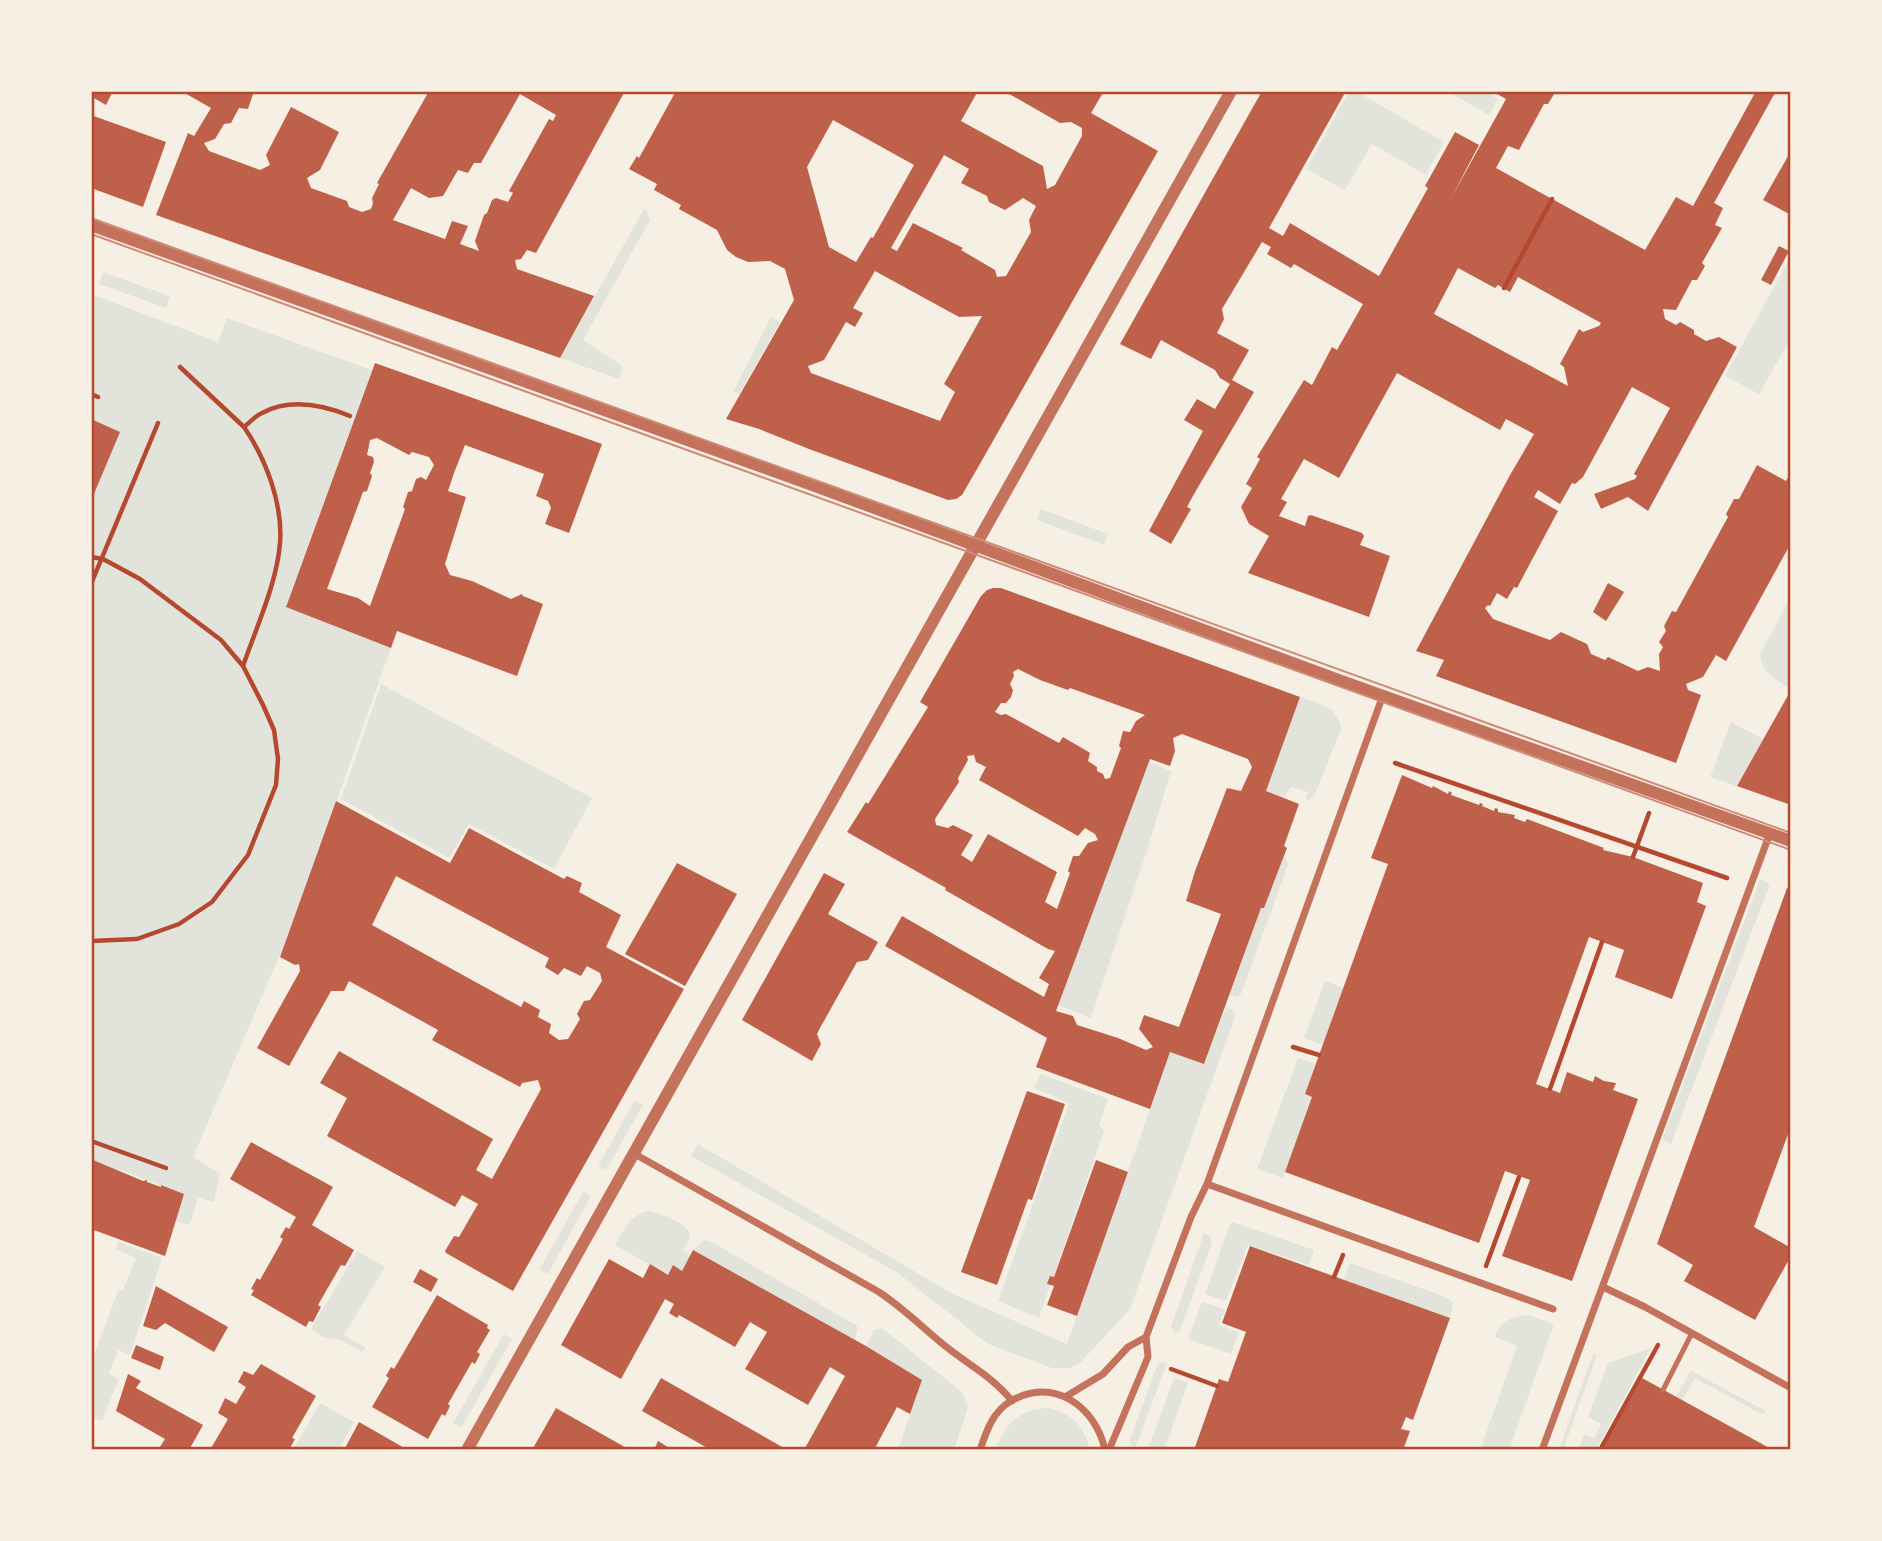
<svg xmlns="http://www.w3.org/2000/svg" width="1882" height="1541" font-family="'Open Sans',sans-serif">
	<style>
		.green { fill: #e2e4dc }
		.building { fill: #bf614a; fill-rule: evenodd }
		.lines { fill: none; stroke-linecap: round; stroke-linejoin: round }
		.path { stroke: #b5482f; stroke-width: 4.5 }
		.service { stroke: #c5725c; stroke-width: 5 }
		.minor { stroke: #c5725c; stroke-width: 7 }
		.tertiary { stroke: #c5725c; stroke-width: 12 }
		.tram { stroke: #cf8b77; stroke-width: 2 }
		.neatline { fill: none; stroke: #b5482f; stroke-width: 2.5 }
	</style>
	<rect width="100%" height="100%" fill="#f6efe4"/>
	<path class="green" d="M1349 91H1356L1444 142 1426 175 1372 144 1345 190 1306 169Z
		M1447 91H1484L1498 99 1489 115Z
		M644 209 647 211 650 220 583 340 623 366 619 379 560 358Z
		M1791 256V338L1759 394 1725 376Z
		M103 272 170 296 166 308 99 284Z
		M91 294 218 342 227 318 372 370 286 606 391 648 293 924 193 1157 220 1174 214 1202 198 1198 190 1225 175 1221 184 1194 91 1159Z
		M771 317 780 322 739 394 733 392Z
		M1041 509 1108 534 1104 545 1037 520Z
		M1791 597V690C1777 680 1761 673 1760 654Z
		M381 684 592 798 554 869 469 824 449 858 341 799Z
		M1300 697C1318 703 1338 706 1341 729L1315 794 1309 800 1306 799 1308 792 1291 787 1284 797 1266 791Z
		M1731 722 1763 739 1737 786 1710 777Z
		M1149 762 1171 771 1148 848 1091 1018 1058 1005Z
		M1284 857 1287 859 1288 865 1241 994 1236 997 1230 995 1261 908H1264Z
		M1760 879 1770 884 1671 1144 1662 1140Z
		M1325 981 1344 988 1323 1045 1304 1038Z
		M1226 1007 1233 1010 1236 1014 1130 1309 1081 1362 1071 1368H1052L988 1344 898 1273 691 1156 698 1144 953 1294 1067 1344 1170 1052 1204 1064Z
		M1298 1058 1316 1064 1305 1094 1312 1097 1283 1178 1257 1169Z
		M1041 1074 1108 1099 1099 1125 1104 1131 1039 1318 998 1301 1069 1103 1034 1088Z
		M635 1100 643 1105 606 1170 598 1166Z
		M583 1192 591 1196 548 1274 539 1270Z
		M649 1211C658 1212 688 1224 690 1234 691 1240 686 1245 683 1250L691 1255 682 1271 673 1266 668 1275 615 1245C624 1230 630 1214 649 1211Z
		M1233 1222 1314 1250 1309 1265 1248 1245 1226 1301 1205 1294 1230 1224Z
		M1204 1233 1210 1236 1212 1243 1179 1333 1174 1332 1171 1327Z
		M704 1240 710 1241 856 1325 858 1328 855 1340 693 1250Z
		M118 1242 162 1258 130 1355 118 1350 109 1374 119 1379 102 1421 91 1417V1362L119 1289 123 1290 136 1258 115 1249Z
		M357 1251 385 1267 344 1335 366 1348 362 1352 341 1340 322 1337 311 1329Z
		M1350 1263 1446 1297 1453 1302 1450 1318 1344 1280Z
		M1202 1302 1225 1309 1219 1325 1239 1332 1231 1354 1188 1339Z
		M1528 1315 1554 1324 1509 1450H1480L1517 1346 1495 1337C1500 1321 1511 1316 1528 1315Z
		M882 1328 962 1392 968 1407 954 1450H898L922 1380 866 1346 874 1330Z
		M504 1334 512 1339 461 1428 453 1423Z
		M1651 1348 1596 1450H1578L1584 1435 1594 1438 1601 1424 1588 1417 1608 1363Z
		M1593 1354 1597 1355 1563 1450H1559Z
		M1162 1362 1167 1363 1135 1449 1129 1442 1158 1363Z
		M1691 1371 1766 1411 1763 1415 1695 1378 1682 1400 1676 1397Z
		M1174 1378 1188 1383 1166 1445 1162 1450H1148Z
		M320 1403 354 1422 339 1450H293Z
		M1049 1408C1072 1414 1085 1427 1090 1450H996C1005 1423 1019 1409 1049 1408Z"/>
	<path class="building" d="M95 91H113L106 105 92 97Z
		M181 91H254L248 109 239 108 231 123 224 124 215 139 204 143 209 151 260 170 270 165 266 155 291 107 339 132 320 170 307 178 311 188 347 201 349 207 362 212 371 209 373 203 372 198 379 184 377 183 429 91H625L536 253 527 250 521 259 515 260 517 269 594 296 560 358 156 215 188 133 194 136 211 108ZM520 94 556 115 553 121 549 119 509 191 513 193 508 202 496 198 492 200 487 213 484 215 475 241 479 251 460 244 468 226 452 221 445 239 393 220 411 188 429 198 443 196 458 170 468 173 474 163H481Z
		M676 91H978L961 121 1043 166 1047 189 1055 185 1082 136V128L1071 122 1060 123 1004 91H1104L1091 113 1158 151 977 469 962 495 956 499 948 500 809 449 759 429 726 419 794 300 785 269 770 261 748 262 736 257 727 250 717 230 679 209 681 205 654 190 657 184 629 169 637 156 639 158ZM833 120 914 165 873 238 871 237 856 262 829 247 807 167ZM944 155 969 169 961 183 987 196 989 202 1005 210 1023 198 1036 206 1029 220 1031 232 1006 276 997 277 995 270 961 250 963 248 913 223 897 251 891 248ZM875 271 959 317 982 316 944 384 955 392 940 421 811 373 808 366 824 360 846 322 855 327 863 313 853 308Z
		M1262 91H1346L1269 228 1283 236 1290 223 1379 276 1428 188 1425 186 1455 132 1479 145 1450 200 1506 99 1492 91H1556L1548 104H1544L1519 150 1508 146 1496 168 1645 250 1676 197 1693 206 1756 91H1776L1714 203 1723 208 1715 225 1722 228 1702 263 1705 266 1697 280H1692L1676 310 1663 309 1665 319 1676 325 1680 322 1694 330V334L1706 341 1719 337 1737 347 1648 511 1628 497 1601 509 1594 494 1635 479 1637 476 1634 474 1670 408 1632 387 1583 477 1575 484 1572 483 1560 504 1538 490 1534 497 1558 511 1517 588 1514 587 1507 599 1497 593 1490 606 1488 605 1485 608 1493 619 1550 640 1561 632 1587 644 1591 654 1605 660 1608 657 1638 671 1648 667 1660 671 1659 654 1663 647 1659 642 1666 631 1664 626 1672 611 1676 612 1728 517 1726 514 1734 499H1739L1757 465 1786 481 1791 473V543L1726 661 1716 655 1703 677 1686 684 1688 690 1701 695 1676 763 1436 676 1444 660 1416 651 1510 475 1534 434 1506 419 1500 430 1397 373 1339 478 1304 459 1281 499 1287 502 1279 516 1305 526 1308 516 1311 515 1362 533 1364 536 1360 545 1390 556 1369 617 1248 573 1269 536 1249 524 1241 507 1252 488 1246 484 1260 459 1257 457 1304 380 1312 385 1332 347 1337 350 1363 304 1294 264 1291 268 1267 254 1271 247 1262 242 1222 309 1224 319 1217 333 1249 350 1232 380 1254 392 1194 494 1187 507 1191 509 1171 544 1149 531 1203 431 1184 420 1197 399 1215 409 1230 384 1220 378 1215 370 1161 340 1151 359 1120 344ZM1458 268 1495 288 1498 285 1510 292 1518 277 1601 323 1599 326 1583 332 1579 329 1560 364 1564 367 1568 386 1434 314Z
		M91 115 166 142 143 207 91 188Z
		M1791 151V215L1763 200Z
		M1779 246 1789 251 1771 285 1761 280Z
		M375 363 602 444 569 533 545 524 551 508 548 501 536 496 544 474 465 445 454 473 448 491 466 497 445 564 450 575 472 581 511 599 522 594 523 596 543 604 517 676 397 631 391 648 286 607ZM377 438 409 455 412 452 429 457 434 465 426 480 421 477 416 479 412 491 408 492 403 507 405 509 370 606 358 598 327 589 363 492 367 491 372 476 370 473 374 462 373 457 367 455 370 440Z
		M91 419 120 432 91 501Z
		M1608 583 1624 592 1606 621 1593 612Z
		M993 588H1001L1300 697 1266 791 1299 804 1284 846 1287 848 1264 908H1261L1204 1064 1170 1052 1150 1109 1036 1067 1047 1038 885 946 902 916 1044 997 1049 984 1039 978 1055 951 1048 949 945 890 946 888 847 832 866 802 868 804 928 707 920 702 981 596 987 590ZM1018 669 1040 680 1068 690 1070 688 1145 715 1136 721 1130 732 1123 731 1119 746 1121 748 1110 778 1105 779 1103 774 1097 771V767L1088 761 1090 753 1087 751 1063 737 1059 743 1006 714 1001 715 995 712 1001 703H1006L1011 697 1013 690 1010 684 1014 676 1013 672ZM1182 734 1248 759 1252 767 1241 791 1227 788 1195 871 1186 901 1221 914 1179 1027 1144 1015 1139 1029 1153 1047 1146 1050 1118 1038 1077 1025 1073 1016 1056 1011 1150 759 1170 766 1175 751 1173 738ZM974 755 976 762 986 767 979 780 1078 836 1085 828 1095 834 1098 840 1088 843 1079 856H1073L1068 871 1070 873 1057 909 1045 902 1057 872 988 834 972 862 961 855 973 835 953 825 948 828 936 825 935 819 959 782 958 778 968 760 967 756Z
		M1791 690 1789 721 1791 805 1737 786Z
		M1402 775 1432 788 1433 786 1448 794 1449 791 1452 793 1451 795 1479 805 1480 803 1483 804 1482 806 1494 811 1495 808 1498 809V812L1515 815 1514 818 1525 822 1527 819 1604 848 1603 850 1633 857 1703 883 1697 902 1706 906 1672 999 1615 977 1624 950 1589 937 1536 1084 1560 1093 1567 1072 1593 1082 1595 1076 1604 1081 1616 1083 1613 1090 1638 1099 1572 1281 1502 1256 1530 1180 1505 1171 1479 1243 1285 1172 1312 1097 1305 1094 1388 864 1371 858Z
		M336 801 450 863 469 828 564 879 567 876 582 883 579 892 621 915 606 947 684 989 513 1291 446 1253 445 1251 454 1236 459 1237 478 1204 462 1195 455 1207 327 1136 347 1098 320 1083 339 1051 493 1139 476 1170 492 1179 541 1089 538 1080 522 1083 520 1087 432 1040 438 1030 349 981 344 991H331L289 1066 257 1048 300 971 299 964 295 965 280 957ZM396 876 549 958 545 967 558 975 564 968 581 976 587 966 600 973 602 981 590 1000 584 1001 577 1014 580 1019 568 1039 559 1040 549 1033 551 1024 538 1017 540 1010 524 1001 521 1007 372 925Z
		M677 863 737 894 685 986 625 954Z
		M824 873 845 884 828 914 878 942 868 960 857 962 820 1028 817 1034 821 1044 812 1061 742 1020Z
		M1787 888 1791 889V1126L1754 1227 1791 1248V1256L1755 1320 1684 1281 1693 1265 1657 1244Z
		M1027 1091 1065 1104 1032 1200 1028 1199 997 1285 961 1272Z
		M251 1142 333 1187 312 1225 354 1250 345 1266 341 1265 318 1305 321 1307 313 1322 309 1321 306 1327 251 1295 254 1290 251 1289 257 1278 260 1280 283 1239 280 1237 286 1227 289 1229 296 1217 230 1179Z
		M91 1159 143 1181 147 1180V1182L161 1187V1185L184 1194 165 1256 91 1229Z
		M1096 1160 1128 1172 1077 1316 1047 1305 1054 1286 1047 1284 1050 1276 1054 1277Z
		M1250 1246 1450 1318 1413 1420 1406 1417 1401 1429 1410 1431 1403 1450H1194L1219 1379 1228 1382 1246 1332 1222 1323Z
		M693 1250 866 1346 922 1380 910 1414 897 1407 874 1450H804L845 1376 830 1367 808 1405 745 1369 767 1332 750 1322 735 1347 679 1315 677 1318 669 1313 674 1304 665 1299 621 1379 561 1345 609 1259 643 1278 650 1264 668 1275 673 1265 682 1271Z
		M420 1269 438 1279 431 1292 413 1282Z
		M156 1286 228 1327 214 1352 165 1323 156 1330 143 1326Z
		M437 1295 488 1325 487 1328 490 1330 477 1352 480 1354 475 1364 472 1362 448 1404 450 1406 445 1416 442 1414 428 1439 372 1407 389 1378 386 1376 391 1367 394 1369Z
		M136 1345 164 1357 160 1370 131 1358Z
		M261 1364 316 1396 292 1438 295 1439 289 1450H210L228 1419 218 1413 225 1398 236 1404 246 1387 238 1382 244 1371 253 1375Z
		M128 1374 141 1381 136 1388 203 1425 189 1450H158L165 1439 116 1411Z
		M661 1378 784 1448 782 1450H711L642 1411Z
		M1642 1378 1773 1450H1602Z
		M556 1408 630 1450H532Z
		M359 1422 408 1450H344Z
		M658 1441 673 1450H654Z"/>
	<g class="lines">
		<path class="path" d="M1504 288 1552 199
			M180 367 244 427C249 423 255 416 262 413 290 398 323 405 350 416
			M91 394 98 397
			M91 557 103 559 140 579 221 640 243 666 263 705 274 730 278 759 276 785 248 855 212 902 179 924 137 939 91 941
			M91 584 158 423
			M243 666C256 628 277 583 280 543 283 504 266 459 244 427
			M1395 763 1727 878
			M1633 857 1649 813
			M1293 1047 1319 1055
			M1550 1089 1602 942
			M91 1141 166 1168
			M1486 1266 1519 1177
			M1334 1277 1343 1255
			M1171 1369 1217 1386
			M1600 1450 1658 1345"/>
		<path class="service" d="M1663 1390 1692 1333"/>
		<path class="minor" d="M633 1153 879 1292C903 1308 922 1327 944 1345 967 1364 992 1376 1012 1401
			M1207 1184 1553 1309
			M1603 1287 1645 1307 1791 1388
			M1065 1397 1103 1374 1128 1347 1146 1337
			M980 1450C986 1432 993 1411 1011 1401 1054 1376 1096 1407 1105 1450
			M1109 1450 1148 1357 1146 1337 1191 1217 1207 1184 1383 695
			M1542 1450 1770 833"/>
		<path class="tertiary" d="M91 225 807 483 1341 681 1791 841
			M467 1450 1231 91"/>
		<path class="tram" d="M91 218 1791 833
			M91 234 1791 850"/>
	</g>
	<rect width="1882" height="1541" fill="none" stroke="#f6efe4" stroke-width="186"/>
	<rect x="93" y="93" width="1696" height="1355" class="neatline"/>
</svg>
